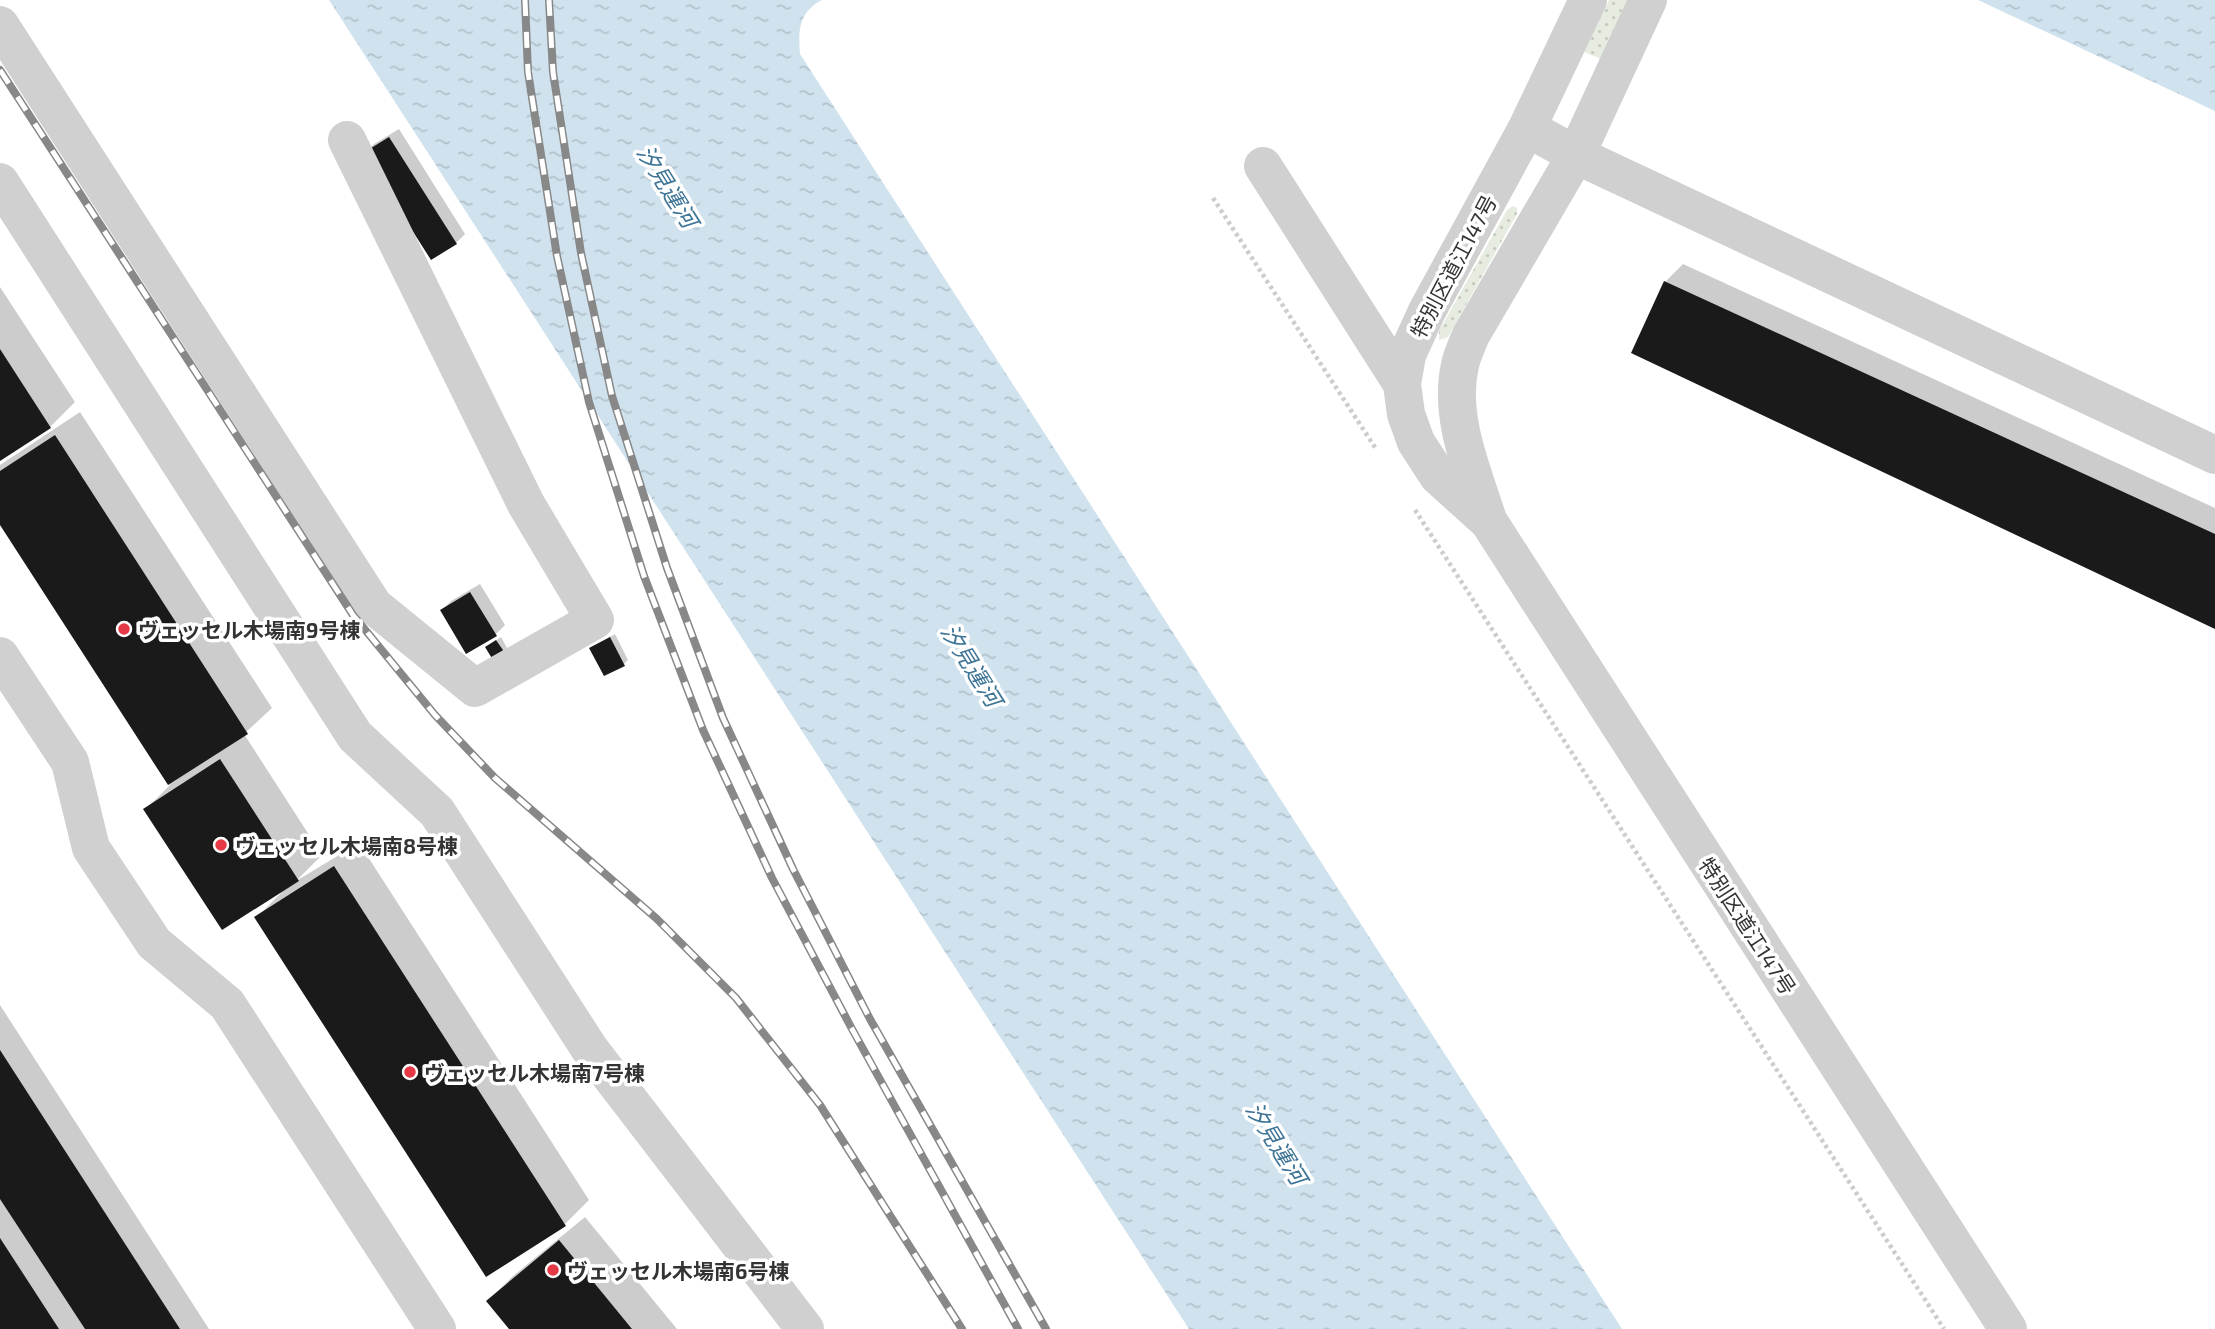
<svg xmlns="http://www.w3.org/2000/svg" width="2215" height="1329" font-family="'Exo 2','Noto Sans JP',sans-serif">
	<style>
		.grass { fill: url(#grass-dots) }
		.water { fill: url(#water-ripples) }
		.shadow { fill: #0003 }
		.building { fill: #1a1a1a }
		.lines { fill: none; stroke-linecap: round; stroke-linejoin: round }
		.path { stroke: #cdcdcd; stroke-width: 4.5; stroke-dasharray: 3.5 3.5; stroke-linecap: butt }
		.minor { stroke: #d0d0d0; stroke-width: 38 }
		.rail-casing { stroke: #888; stroke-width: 8 }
		.rail { stroke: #fff; stroke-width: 5; stroke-dasharray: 16; stroke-linecap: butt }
		.poi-dot { fill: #e63946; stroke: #fff; stroke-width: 2.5 }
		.labels { text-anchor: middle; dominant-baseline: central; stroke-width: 7; stroke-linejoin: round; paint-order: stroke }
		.street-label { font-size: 21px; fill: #333; stroke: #fff }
		.poi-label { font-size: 21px; font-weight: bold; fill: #333; stroke: #fff; text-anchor: start }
		.water-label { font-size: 23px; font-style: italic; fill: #3f7597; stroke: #fff }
	</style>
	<defs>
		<pattern id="grass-dots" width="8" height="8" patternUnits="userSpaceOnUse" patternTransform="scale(1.75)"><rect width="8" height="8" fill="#e6ecdf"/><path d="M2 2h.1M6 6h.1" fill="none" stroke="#c6cbc0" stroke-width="1.8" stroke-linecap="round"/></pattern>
		<pattern id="water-ripples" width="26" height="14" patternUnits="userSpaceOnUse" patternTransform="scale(1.75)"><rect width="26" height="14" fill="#cfe2ee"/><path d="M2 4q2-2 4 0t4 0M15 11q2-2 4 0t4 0" fill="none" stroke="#b2c2cd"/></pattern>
	</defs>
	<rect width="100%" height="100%" fill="#fff"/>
	<path class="grass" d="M1609 0H1629L1601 59 1584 52Z
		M1513 206 1517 208V214L1448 337 1439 340V331L1507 210Z"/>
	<path class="water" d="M329 0H822C799 12 798 30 800 54L1622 1329H1189Z
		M1978 0H2215V111Z"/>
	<path class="shadow" d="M399 129 465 234 456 243 365 153 374 144Z
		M1683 264 2215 508V627L1665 282Z
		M0 287 75 402 50 427 0 459Z
		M80 412 272 708 244 734 322 855 296 881 359 843 589 1200 565 1224 256 918 283 891 146 809 170 785 0 522V465Z
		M480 584 505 625 496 634 442 610 451 601Z
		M615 634 628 660 624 664 591 648Z
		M501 637 507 648 503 652 487 647Z
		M0 1005 209 1329H0Z
		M585 1217 677 1329H511L488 1301 513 1276Z"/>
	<path class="building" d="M389 137 457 244 431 260 363 153Z
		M1664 281 2215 534V629L1631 353Z
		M0 349 51 428 0 461Z
		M55 435 248 734 168 785 0 525V471Z
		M470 592 497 636 466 654 440 610Z
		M610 637 625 666 604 676 589 648Z
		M496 640 505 653 493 660 485 647Z
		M220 759 299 881 222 930 143 809Z
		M334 866 566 1226 486 1277 254 917Z
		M0 1050 180 1329H85L0 1199Z
		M0 1238 59 1329H0Z
		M559 1240 632 1329H509L486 1301Z"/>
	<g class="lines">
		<path class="path" d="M1213 198 1376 449
			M1415 510 1944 1329"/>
		<path class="minor" d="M1588 0 1527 128 1427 311 1407 355 1402 384 1406 414 1416 442 1438 476 1489 522 2008 1329
			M0 25 374 606 475 688 595 620 526 504 347 140
			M1527 128 1576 155 2215 455
			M1263 166 1402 384
			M0 182 355 736 437 812 589 1048 805 1329
			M1488 520C1473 472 1448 417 1460 365 1462 355 1467 345 1471 335L1576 155 1648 0
			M0 656 70 762 91 848 154 943 227 1004 437 1329"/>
		<defs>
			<path id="rail" d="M525 0 528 72 557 256 589 402 644 576 703 730 772 878 852 1029 1018 1329
				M549 0 553 72 581 253 612 396 667 568 723 718 793 869 870 1019 1046 1329
				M0 70 353 615 435 715 495 778 657 919 736 998 820 1105 962 1329"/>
		</defs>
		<use href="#rail" class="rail-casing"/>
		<use href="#rail" class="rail"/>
	</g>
	<g class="poi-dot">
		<circle cx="124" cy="629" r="7"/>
		<circle cx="221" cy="845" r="7"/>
		<circle cx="410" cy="1072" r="7"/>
		<circle cx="553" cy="1270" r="7"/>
	</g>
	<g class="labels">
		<g class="street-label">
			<text transform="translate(1453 266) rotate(-62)">特別区道江147号</text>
			<text transform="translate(1748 926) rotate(57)">特別区道江147号</text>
		</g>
		<g class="poi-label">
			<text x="138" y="629">ヴェッセル木場南9号棟</text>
			<text x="235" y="845">ヴェッセル木場南8号棟</text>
			<text x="424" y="1072">ヴェッセル木場南7号棟</text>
			<text x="567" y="1270">ヴェッセル木場南6号棟</text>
		</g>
		<g class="water-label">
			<text transform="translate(668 186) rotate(58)">汐見運河</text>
			<text transform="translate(972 665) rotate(58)">汐見運河</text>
			<text transform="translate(1277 1143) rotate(58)">汐見運河</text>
		</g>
	</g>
</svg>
